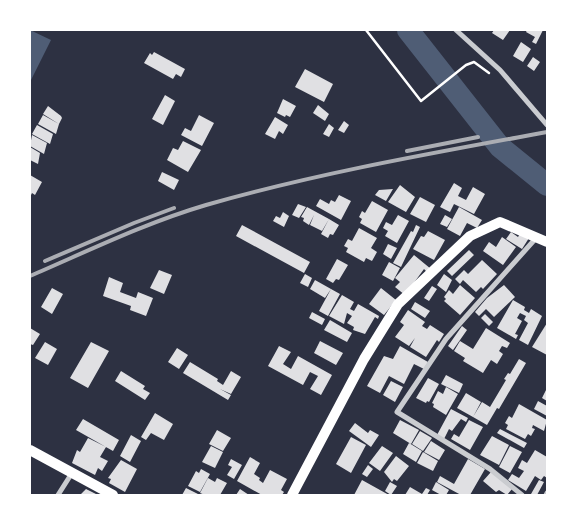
<svg xmlns="http://www.w3.org/2000/svg" width="577" height="525" font-family="'Source Sans 3',sans-serif">
	<style>
		.water { fill: #4f5d75 }
		.lines { fill: none; stroke-linecap: round; stroke-linejoin: round }
		.river { stroke: #4f5d75; stroke-width: 22 }
		.building { fill: #e0e0e3 }
		.path { stroke: #fff; stroke-width: 2.5 }
		.minor { stroke: #caccd0; stroke-width: 5 }
		.secondary { stroke: #fff; stroke-width: 10 }
		.rail { stroke: #abadb3; stroke-width: 4 }
	</style>
	<rect width="100%" height="100%" fill="#2d3142"/>
	<path class="water" d="M30 30 51 40 30 82Z"/>
	<g class="lines">
		<path class="river" d="M408 30 500 147 547 185"/>
	</g>
	<path class="building" d="M494 30H510L503 40 492 33Z
		M527 30H543L536 44 532 42 535 37 526 32Z
		M521 42 531 49 523 62 513 56Z
		M154 52 185 69 181 77 176 74 173 79 144 63 150 53 152 55Z
		M533 57 540 62 534 71 527 66Z
		M305 69 333 84 324 102 295 87Z
		M165 95 175 101 163 125 152 119Z
		M283 99 296 106 290 117 286 115 285 117 277 113Z
		M318 105 329 114 325 121 313 113Z
		M48 106 61 116 62 118 59 124 43 114Z
		M43 115 59 124 56 134 38 124Z
		M199 115 214 123 202 146 181 135 185 128 191 131Z
		M275 117 288 125 283 134 279 131 275 139 265 134Z
		M344 121 349 125 344 133 338 130Z
		M329 124 334 128 329 137 323 134Z
		M37 125 53 134 50 144 32 134Z
		M32 135 47 143 44 154 30 146Z
		M183 141 201 150 188 172 167 160 173 148 178 150Z
		M30 147 40 153 38 164 30 160Z
		M162 172 179 180 174 190 158 181Z
		M30 175 42 182 35 195 32 193 30 197Z
		M454 183 462 188 458 196 466 200 473 187 485 194 474 214 454 204 450 212 440 207Z
		M400 185 415 197 406 212 388 202Z
		M393 189 386 201 375 195 379 190Z
		M339 195 351 201 341 220 316 206 320 199 329 204 331 200 335 202Z
		M420 197 435 205 426 222 410 214Z
		M372 201 388 210 376 232 360 223 362 219 359 217 362 211 365 213Z
		M298 204 306 207 299 218 292 215Z
		M307 207 329 219 322 231 310 225 314 215 309 225 303 221 304 218 301 217Z
		M459 207 482 220 477 228 467 223 460 236 447 229Z
		M283 212 289 216 284 227 273 221 276 216 280 218Z
		M398 215 409 221 397 243 385 236 388 231 383 228 386 222 392 225Z
		M445 215 452 219 447 227 440 224Z
		M329 219 339 225 333 235 330 234 328 238 321 234Z
		M242 225 310 262 304 273 236 236Z
		M416 225 420 227 401 267 393 263 411 231 413 232Z
		M359 228 377 238 371 248 377 252 372 261 366 258 364 262 346 252 348 248 344 246 348 239 352 241Z
		M428 231 445 240 434 260 413 249 421 236 424 237Z
		M511 232 518 237 521 232 529 238 522 249 506 239Z
		M502 237 516 247 503 265 483 251 489 242 496 247Z
		M388 244 397 248 391 259 383 254Z
		M469 250 474 255 452 276 447 271Z
		M414 255 431 269 428 273 424 269 405 295 395 287 400 282 395 278Z
		M337 259 348 265 339 280 336 279 333 283 326 279Z
		M482 260 497 274 483 289 481 287 476 292 463 280 460 284 455 279 464 270 468 274Z
		M389 262 400 268 393 281 382 275Z
		M159 270 172 275 164 294 150 288Z
		M305 274 312 278 308 287 300 283Z
		M444 274 452 280 446 292 437 285Z
		M109 277 123 283 120 292 136 298 138 292 153 298 146 316 130 310 131 306 103 296Z
		M315 280 331 289 325 298 310 289Z
		M460 285 475 298 460 315 444 301 446 299 444 297 449 290 453 294Z
		M504 285 515 297 494 317 486 309 479 316 475 312 487 298Z
		M432 286 437 289 429 301 424 298Z
		M52 288 63 294 52 314 41 307Z
		M381 288 396 300 384 315 369 304Z
		M331 289 340 294 328 316 319 311Z
		M342 295 354 302 350 309 354 311 358 304 379 316 378 319 375 317 365 334 353 330 354 327 347 323 352 316 347 313 344 324 329 316Z
		M513 300 525 307 524 310 529 313 531 309 542 316 528 345 519 340 528 323 524 320 526 316 520 313 517 318 522 321 515 334 518 335 516 339 497 328Z
		M415 302 430 311 425 318 411 309Z
		M408 310 425 322 422 326 427 329 430 325 444 334 439 342 437 340 426 357 410 347 415 338 409 346 395 337 404 325 400 322Z
		M312 312 325 319 322 325 309 318Z
		M485 314 493 322 489 326 481 318Z
		M330 320 352 333 347 342 324 330Z
		M547 323V355L532 347Z
		M462 326 467 330 453 350 448 346Z
		M30 328 40 334 33 345 30 344Z
		M486 328 510 343 507 348 502 346 499 351 503 354 497 364 491 360 483 373 463 361 465 358 454 351 460 341 473 349Z
		M320 341 343 353 336 365 314 353Z
		M45 342 57 349 48 365 35 358Z
		M91 342 109 351 88 388 70 378Z
		M279 346 291 352 283 364 291 369 298 356 332 375 321 395 310 389 318 376 310 372 303 385 268 366Z
		M400 346 428 362 424 369 414 364 404 384 389 376 380 393 367 386 384 356 393 359Z
		M177 348 188 355 179 369 168 362Z
		M519 359 526 363 499 409 497 408 487 425 473 417 482 402 490 407 506 380 504 379 508 373 510 374Z
		M190 362 218 379 217 381 223 385 231 371 241 377 231 394 220 389 231 395 228 400 183 373Z
		M121 371 145 386 143 389 150 393 145 400 115 381Z
		M446 375 463 384 459 393 441 384Z
		M428 378 439 384 429 402 427 401 426 403 416 398Z
		M391 381 403 387 395 402 383 395Z
		M446 387 458 394 446 415 433 407 434 404 432 403 438 391 443 394Z
		M547 388V401L542 398Z
		M466 393 481 402 473 417 457 408Z
		M538 401 547 406V416L534 409Z
		M519 404 547 420 544 431 533 425 532 428 535 429 531 436 528 434 525 439 506 429 508 425 505 423 509 416 512 418Z
		M451 409 468 418 466 422 461 419 452 431 449 429 444 439 437 435Z
		M155 413 173 424 164 440 151 433 146 440 141 437Z
		M83 419 119 440 113 451 76 430Z
		M400 420 419 430 411 444 393 433Z
		M469 420 483 427 470 450 451 439 454 434 459 437Z
		M355 423 368 433 370 430 379 435 371 447 349 431Z
		M500 429 527 443 524 448 497 433Z
		M217 430 231 438 223 451 209 444Z
		M420 431 432 438 423 451 412 444Z
		M131 435 141 441 130 462 120 456Z
		M492 436 509 445 499 465 480 455Z
		M351 437 366 445 351 473 336 464Z
		M88 438 106 447 100 457 108 461 102 471 98 468 95 475 72 463 77 450 80 452Z
		M431 441 445 450 439 460 424 452Z
		M409 443 422 451 416 462 403 454Z
		M211 446 223 452 215 468 202 462Z
		M382 446 393 453 380 471 369 463Z
		M510 446 522 452 510 473 499 467Z
		M535 450 547 457V478L544 476 541 480 535 476 526 491 508 480 512 474 519 478 524 471 518 468 522 460 527 463Z
		M423 452 438 461 433 471 417 463Z
		M396 456 409 466 397 481 394 479 392 482 384 472Z
		M250 457 260 463 254 474 260 478 259 480 263 483 270 470 287 479 281 490 284 492 282 495H262L237 481Z
		M231 459 242 465 234 479 227 475 232 467 228 465Z
		M468 459 485 469 470 495H461L437 482 440 476 454 484Z
		M121 460 137 469 125 492 109 483 111 479 108 478Z
		M368 465 373 469 367 477 362 474Z
		M201 469 210 474 200 492 188 486 196 471 199 473Z
		M491 472 512 489 507 495 499 490 496 492 483 481Z
		M208 478 215 482 217 478 227 483 220 495H205L200 493Z
		M362 480 389 495H354Z
		M539 480 544 482 537 495H533L531 494Z
		M390 482 397 486 391 495 385 491Z
		M436 482 449 490 446 495H441L432 490Z
		M410 487 422 494 426 488 430 490 427 495H405Z
		M186 488 200 495H182Z
		M86 489 98 495H80Z
		M240 489 249 495H236Z"/>
	<g class="lines">
		<path class="path" d="M366 30 421 101 466 65 474 62 489 73"/>
		<path class="minor" d="M456 30 500 70 547 125
			M58 495 72 473
			M522 495 490 469 397 412 446 339 537 237
			M546 495 547 493"/>
		<path class="secondary" d="M30 450 113 495
			M292 495 364 359 398 304 470 236 500 222 547 242"/>
		<path class="rail" d="M407 151 478 137
			M45 261 134 223 174 208
			M30 276C88 251 145 223 206 205 318 173 433 153 547 132"/>
	</g>
	<rect width="577" height="525" fill="none" stroke="#ffffff" stroke-width="62"/>
</svg>
